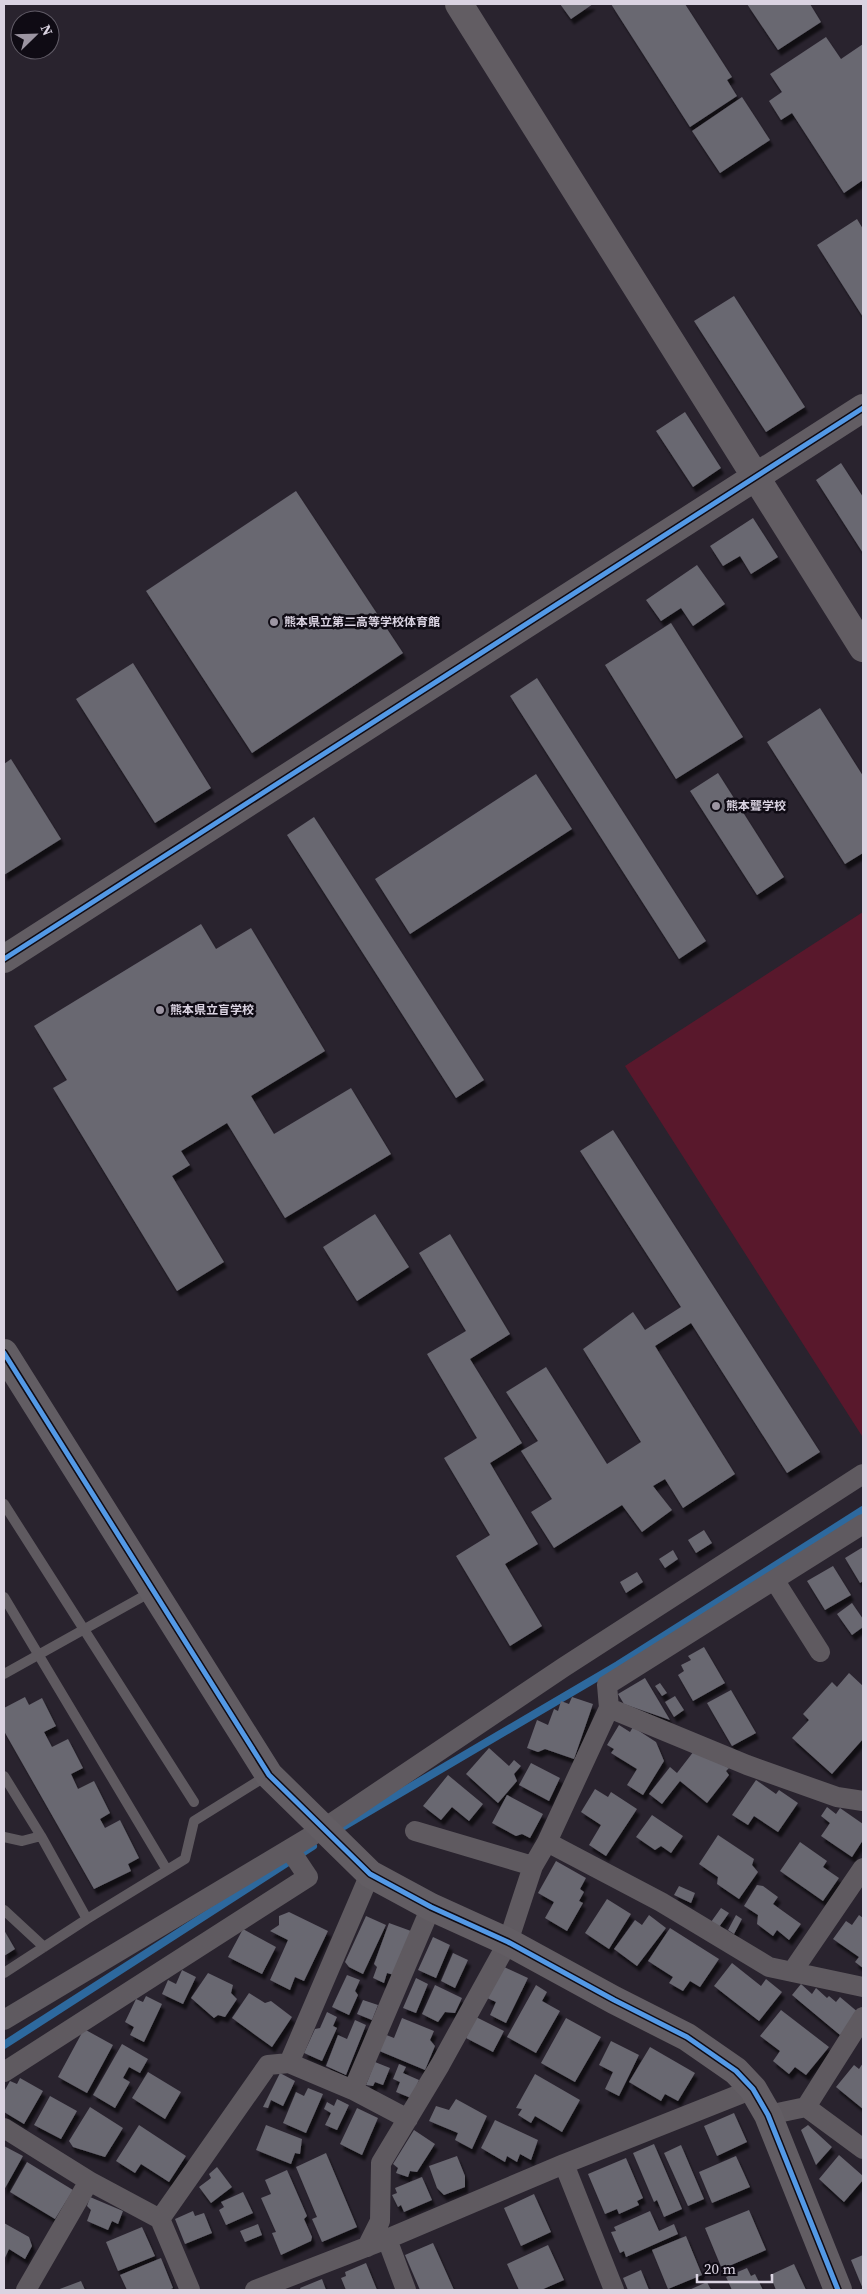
<svg xmlns="http://www.w3.org/2000/svg" width="867" height="2294" font-family="'Source Serif 4','Noto Sans JP',serif">
	<style>
		.green { fill: #59182c }
		.lines { fill: none; stroke-linecap: round; stroke-linejoin: round }
		.stream { stroke: #2d699e; stroke-width: 8 }
		.building { fill: #696771; filter: url(#shadow) }
		.lane { stroke: #5f5a60; stroke-width: 10 }
		.street { stroke: #5f5a60; stroke-width: 20 }
		.secondary { stroke: #625d63; stroke-width: 28 }
		.cycleway-casing { stroke: #0f0b14; stroke-width: 8 }
		.cycleway { stroke: #5399e6; stroke-width: 5 }
		.poi-dot { fill: #9c95a2; stroke: #0f0b14; stroke-width: 2 }
		.labels { text-anchor: middle; dominant-baseline: central; stroke-width: 5; stroke-linejoin: round; paint-order: stroke }
		.poi-label { font-size: 12px; font-weight: bold; fill: #dad3e1; stroke: #0f0b14; text-anchor: start }
	</style>
	<defs>
		<filter id="shadow"><feDropShadow dx="3" dy="5.5" stdDeviation="1" flood-color="#0009"/></filter>
	</defs>
	<rect width="100%" height="100%" fill="#29232e"/>
	<path class="green" d="M863 912V1436H862L625 1066Z"/>
	<g class="lines">
		<path class="stream" d="M344 1826 618 1665 863 1510
			M4 2045 313 1846"/>
	</g>
	<path class="building" d="M560 4H593L571 19Z
		M611 4H685L732 77 727 80 737 96 690 127Z
		M747 4H810L821 22 778 50Z
		M826 37 841 59 863 44V180L844 193 792 113 781 120 769 101 782 92 770 74Z
		M742 97 770 140 720 173 692 131Z
		M857 219 863 229V317L817 245Z
		M734 296 805 407 766 432 694 321Z
		M685 412 721 468 693 487 656 431Z
		M841 463 863 497V553L816 480Z
		M296 491 403 653 252 753 146 591Z
		M753 518 778 557 751 574 740 556 723 566 710 546Z
		M697 565 725 604 693 626 681 608 661 621 646 600Z
		M671 623 743 737 676 779 605 665Z
		M133 663 211 788 155 823 76 699Z
		M537 678 706 941 679 959 510 696Z
		M820 708 863 776V853L845 864 767 742Z
		M11 759 61 839 4 875V764Z
		M718 773 784 877 757 895 690 791Z
		M536 774 572 829 410 934 375 879Z
		M314 817 484 1080 456 1098 287 835Z
		M201 924 216 949 251 928 325 1051 251 1096 274 1134 351 1088 391 1154 285 1218 227 1123 181 1151 190 1165 172 1176 224 1262 177 1291 53 1088 67 1080 34 1026Z
		M613 1130 820 1452 787 1473 691 1323 655 1346 735 1474 683 1508 665 1479 653 1486 672 1510 642 1532 622 1505 554 1548 531 1512 552 1499 521 1451 538 1441 506 1392 546 1367 607 1464 641 1442 583 1349 633 1312 645 1330 681 1307 580 1151Z
		M375 1214 409 1267 357 1301 323 1247Z
		M450 1234 510 1334 470 1359 522 1443 490 1463 538 1544 505 1564 542 1626 510 1646 456 1556 490 1535 444 1458 477 1438 427 1354 466 1331 419 1253Z
		M704 1530 712 1543 696 1553 688 1540Z
		M863 1547V1581L860 1583 845 1558Z
		M673 1550 678 1559 665 1568 659 1559Z
		M833 1566 851 1595 825 1610 807 1581Z
		M637 1572 643 1582 626 1593 620 1582Z
		M852 1603 863 1619V1627L852 1635 837 1614Z
		M704 1647 725 1683 693 1701 678 1675 684 1671 681 1665 691 1660 688 1656Z
		M849 1673 863 1686V1739L832 1774 792 1738 809 1720 803 1714 832 1682 837 1687Z
		M645 1678 670 1720 624 1704 618 1694Z
		M660 1683 667 1693 662 1696 655 1686Z
		M731 1690 756 1733 732 1746 707 1703Z
		M675 1696 684 1710 674 1717 665 1702Z
		M25 1697 29 1705 42 1698 56 1726 44 1732 52 1747 68 1739 83 1768 71 1774 78 1789 94 1781 110 1813 100 1819 105 1828 120 1820 139 1858 128 1864 131 1871 94 1889 4 1731V1708Z
		M572 1697 593 1704 574 1759 545 1749 538 1752 527 1748 537 1720 548 1725 554 1709 558 1711 561 1701 569 1704Z
		M619 1725 630 1732 633 1727 656 1742 664 1761 643 1795 627 1785 637 1769 611 1753 614 1749 607 1745Z
		M489 1748 509 1766 514 1760 521 1766 514 1774 517 1781 498 1803 466 1774Z
		M694 1751 729 1768 726 1771 729 1775 707 1803 680 1781 662 1804 649 1794 670 1767 677 1773Z
		M531 1763 560 1778 549 1801 519 1785Z
		M448 1775 483 1804 469 1821 452 1807 441 1820 423 1806Z
		M756 1780 776 1794 779 1790 798 1803 778 1832 754 1816 748 1825 732 1815Z
		M595 1789 608 1797 611 1792 637 1809 606 1856 589 1845 601 1825 581 1812Z
		M507 1795 543 1814 530 1838 522 1834 516 1836 492 1823Z
		M827 1807 836 1814 840 1808 863 1824V1840L852 1857 821 1836 830 1823 821 1816Z
		M652 1815 683 1836 671 1853 661 1846 655 1850 636 1837Z
		M718 1835 754 1859 752 1865 758 1872 739 1899 717 1884 718 1877 699 1864Z
		M800 1842 827 1861 823 1867 839 1878 823 1901 780 1871Z
		M556 1861 586 1878 580 1889 584 1892 579 1901 583 1903 567 1931 545 1918 554 1902 538 1893Z
		M757 1885 763 1886 778 1897 773 1904 801 1924 789 1940 777 1930 773 1936 757 1924 758 1915 744 1906Z
		M679 1886 695 1893 691 1903 674 1895Z
		M607 1899 631 1914 609 1949 585 1933Z
		M721 1908 729 1913 719 1927 711 1922Z
		M289 1912 328 1931 304 1981 295 1977 290 1990 270 1980 288 1940 270 1931 279 1925V1916Z
		M649 1915 666 1928 637 1966 614 1949 635 1920 642 1925Z
		M736 1915 742 1919 734 1934 728 1930Z
		M859 1915 863 1918V1968L855 1962 859 1957 833 1939 846 1921 852 1925Z
		M366 1916 386 1925 363 1974 349 1967 345 1962Z
		M389 1923 411 1931 394 1975 387 1973 384 1983 373 1978 377 1967 374 1964Z
		M670 1928 719 1959 700 1987 690 1981 683 1991 669 1983 673 1977 648 1961Z
		M243 1929 276 1947 262 1974 228 1957Z
		M4 1930 15 1949 4 1956Z
		M433 1937 450 1945 436 1978 418 1970Z
		M453 1953 468 1960 455 1988 441 1981Z
		M732 1963 761 1986 766 1979 782 1992 759 2021 714 1986Z
		M502 1966 528 1978 506 2023 490 2015 496 2002 487 1998Z
		M182 1970 196 1977 183 2004 162 1994 168 1980 176 1984Z
		M208 1973 233 1985 231 1993 237 1999 225 2017 218 2015 214 2018 191 1998Z
		M347 1975 360 1980 355 1991 358 1995 349 2015 332 2007Z
		M416 1978 428 1984 416 2013 403 2008Z
		M801 1984 812 1994 816 1988 827 1998 829 1996 836 2002 840 1997 859 2013 840 2035 792 1995Z
		M435 1985 462 1998 455 2013 445 2012 438 2022 422 2014Z
		M536 1985 547 1992 542 2001 560 2011 536 2053 507 2037Z
		M249 1993 265 2003 271 2001 292 2017 272 2047 232 2018Z
		M146 1996 162 2004 144 2042 130 2035 134 2027 125 2022 136 1999 143 2002Z
		M363 2000 378 2005 372 2020 357 2014Z
		M781 2010 829 2047 806 2075 795 2067 789 2074 773 2061 780 2051 760 2036Z
		M327 2012 337 2017 333 2026 337 2028 322 2061 304 2053 315 2029 320 2028Z
		M476 2017 504 2031 493 2052 466 2038Z
		M402 2018 434 2031 430 2040 435 2046 425 2070 377 2050 384 2034 394 2038Z
		M566 2018 601 2037 575 2082 541 2063Z
		M355 2020 366 2025 346 2075 326 2066 338 2035 347 2039Z
		M84 2029 113 2045 87 2093 58 2077Z
		M611 2041 639 2055 619 2096 605 2089 613 2072 599 2065Z
		M122 2044 148 2059 140 2073 129 2067 123 2078 130 2082 115 2108 93 2095Z
		M650 2047 695 2073 678 2101 665 2094 661 2101 629 2082Z
		M375 2062 390 2068 383 2085 375 2082 373 2086 366 2085Z
		M863 2063V2109L836 2087 854 2065 859 2069Z
		M399 2064 406 2067 403 2073 419 2080 411 2098 396 2092 400 2082 393 2079Z
		M148 2072 181 2092 165 2119 132 2098Z
		M280 2073 295 2081 283 2106 271 2100 268 2108 263 2107Z
		M535 2074 580 2100 562 2132 535 2116 531 2123 518 2115 522 2109 516 2108Z
		M20 2078 43 2091 24 2124 4 2112V2089L5 2090 10 2081 17 2084Z
		M308 2088 323 2094 306 2133 283 2123 296 2092 304 2096Z
		M50 2096 77 2111 61 2139 34 2125Z
		M337 2099 349 2105 337 2130 325 2125 331 2113 324 2109 327 2102 334 2106Z
		M456 2099 487 2116 472 2149 455 2140 458 2133 429 2121 436 2106 449 2110Z
		M90 2107 123 2128 105 2157 73 2147 69 2141Z
		M357 2108 378 2118 362 2155 340 2144Z
		M734 2113 747 2142 717 2156 704 2126Z
		M495 2120 538 2140 531 2160 520 2154 517 2162 507 2156 505 2162 481 2148Z
		M139 2125 186 2156 169 2182 141 2164 135 2173 116 2161Z
		M266 2125 302 2139 300 2154 295 2153 291 2164 256 2150Z
		M808 2125 832 2147 816 2165 801 2130Z
		M414 2130 435 2144 417 2172 410 2171 408 2177 396 2173 398 2168 393 2164Z
		M654 2144 682 2209 664 2217 657 2200 654 2202 633 2153Z
		M681 2145 704 2199 688 2206 664 2153Z
		M4 2146 23 2156 4 2190Z
		M326 2153 357 2227 322 2242 312 2219 317 2217 296 2167Z
		M839 2155 863 2176V2180L844 2202 819 2179Z
		M457 2156 465 2176V2187L444 2195 437 2188 429 2166Z
		M736 2156 750 2187 712 2203 699 2172Z
		M626 2158 643 2198 637 2201 639 2205 619 2214 617 2209 605 2214 588 2174Z
		M27 2162 73 2190 55 2219 10 2192Z
		M217 2167 232 2187 211 2203 199 2187 211 2178 209 2174Z
		M287 2170 307 2216 304 2219 312 2237 311 2241 281 2255 272 2233 276 2232 261 2198 271 2194 265 2180Z
		M422 2177 432 2200 404 2212 401 2205 398 2207 392 2195 397 2193 395 2188Z
		M243 2192 253 2213 226 2225 219 2210 224 2207 221 2202Z
		M534 2194 551 2232 521 2246 504 2208Z
		M90 2197 123 2211 118 2224 112 2221 108 2230 87 2221 91 2210 87 2206Z
		M749 2210 766 2250 722 2269 705 2228Z
		M193 2211 195 2216 204 2213 212 2233 185 2244 175 2219Z
		M650 2211 659 2231 674 2224 678 2234 626 2257 624 2251 620 2253 611 2232 616 2231 614 2227Z
		M4 2223 29 2237 32 2246 25 2259 9 2249 4 2260Z
		M258 2224 262 2235 245 2242 240 2231Z
		M142 2227 155 2256 118 2271 106 2242Z
		M686 2236 702 2275 668 2289 652 2250Z
		M433 2243 454 2290H420L405 2255Z
		M548 2245 564 2280 541 2290H519L507 2264Z
		M863 2255V2289L851 2260Z
		M161 2258 173 2288 169 2290H127L120 2275Z
		M366 2263 377 2290H346L341 2278 346 2276 345 2272Z
		M794 2264 806 2290H776L770 2275Z
		M747 2268 751 2276 755 2274 763 2290H732L726 2277Z
		M641 2270 649 2290H628L623 2278Z
		M322 2279 326 2290H301L300 2288Z
		M81 2281 85 2290H57Z
		M707 2282 711 2290H689Z"/>
	<g class="lines">
		<path class="lane" d="M4 1504 194 1802
			M4 1597 167 1870
			M4 1674 151 1592
			M4 1776 41 1836 87 1919
			M4 1837 22 1841 41 1836
			M4 1910 44 1947
			M4 1973 87 1919 185 1859 194 1821 268 1775"/>
		<path class="street" d="M775 1581 820 1652
			M609 1708 747 1765 837 1797 863 1801
			M415 1831 533 1866
			M547 1842 661 1902 769 1967 863 1987
			M370 1874 289 2063 353 2090 408 2119
			M792 1972 863 1868
			M4 2020 323 1829 564 1667 863 1474
			M4 2072 308 1877 290 1850
			M353 2090 431 1907
			M806 2107 863 2149
			M768 2115 806 2107 863 2017
			M4 2128 89 2181 160 2219 190 2290
			M564 2164 614 2290
			M160 2219 268 2065 289 2063
			M387 2239 406 2290
			M367 2247 380 2221 381 2163 440 2065 508 1942 533 1866 547 1842 609 1708 607 1685 863 1524
			M26 2290 89 2181
			M255 2290 387 2239 564 2164 753 2089"/>
		<path class="secondary" d="M459 4 863 648
			M4 959 863 408
			M4 1353 269 1775 370 1874 431 1907 508 1942 614 2000 687 2037 736 2071 753 2089 768 2115 838 2290"/>
		<defs>
			<path id="cycleway" d="M4 959 863 408
				M4 1353 269 1775 370 1874 431 1907 508 1942 614 2000 687 2037 736 2071 753 2089 768 2115 838 2290"/>
		</defs>
		<use href="#cycleway" class="cycleway-casing"/>
		<use href="#cycleway" class="cycleway"/>
	</g>
	<g class="poi-dot">
		<circle cx="274" cy="622" r="5"/>
		<circle cx="716" cy="806" r="5"/>
		<circle cx="160" cy="1010" r="5"/>
	</g>
	<g class="labels">
		<g class="poi-label">
			<text x="284" y="622">熊本県立第二高等学校体育館</text>
			<text x="726" y="806">熊本聾学校</text>
			<text x="170" y="1010">熊本県立盲学校</text>
		</g>
	</g>
	<rect width="867" height="2294" fill="none" stroke="#dad3e1" stroke-width="10"/>
	<g transform="translate(35 35) rotate(67)"><circle r="24" fill="#0f0b14" stroke="#605b66"/>
	<path d="M0-4L9 19L0 12L-9 19Z" fill="#9c95a2"/>
	<text y="-8" font-size="14" font-weight="bold" text-anchor="middle" fill="#dad3e1">N</text>
	</g>
	<path d="M697 2274v8h75v-8" fill="none" stroke="#dad3e1" stroke-width="2.5"/>
	<text x="704" y="2274" font-size="15" fill="#dad3e1" stroke="#0f0b14" stroke-width="4" paint-order="stroke">20 m</text>
</svg>
